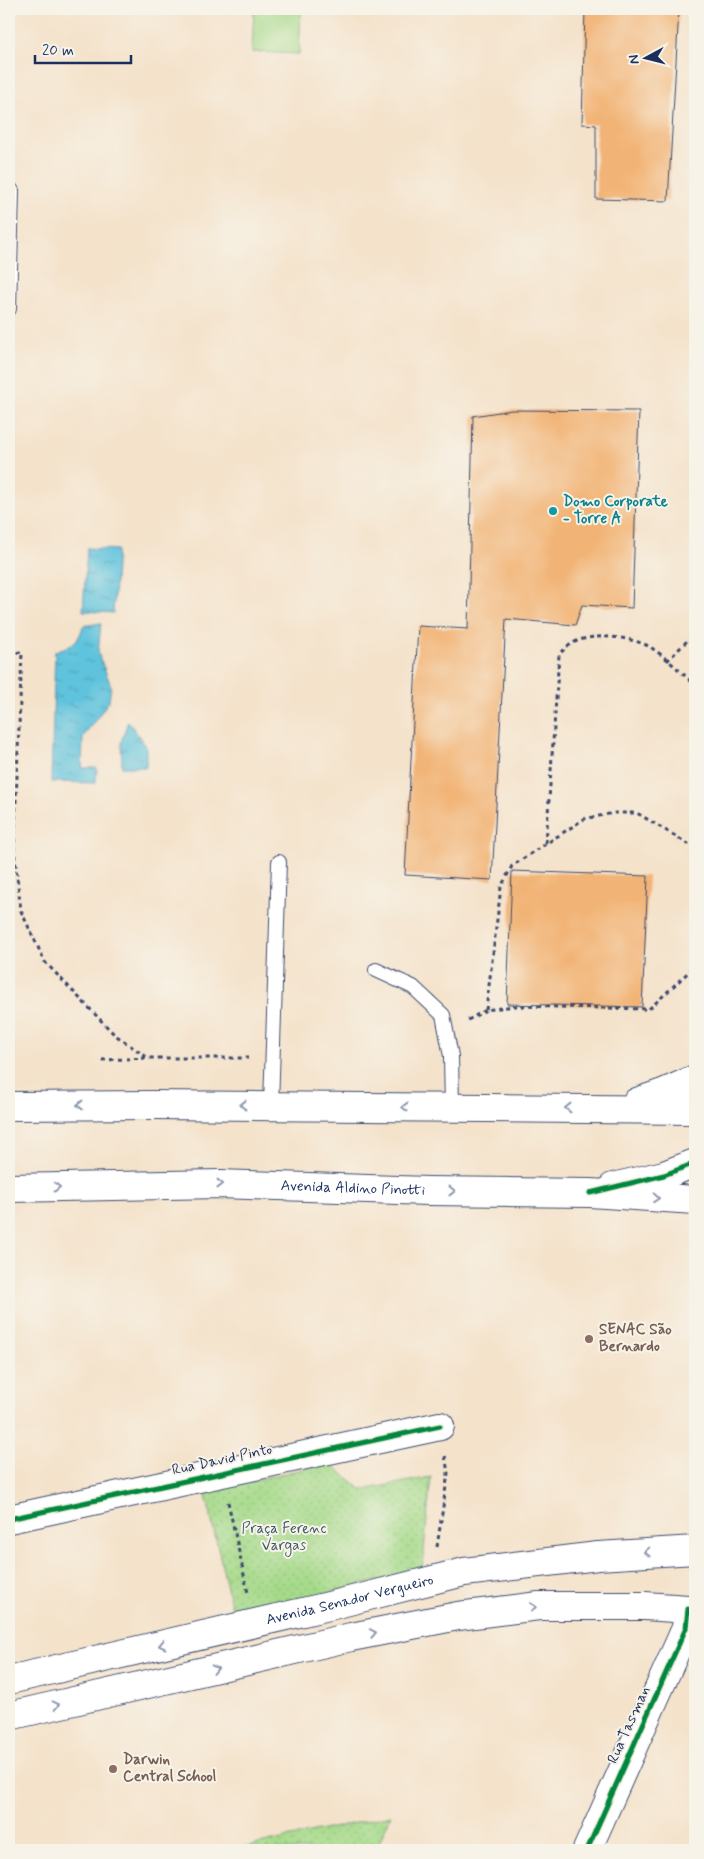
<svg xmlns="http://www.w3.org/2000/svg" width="704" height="1859" font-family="Mynerve,sans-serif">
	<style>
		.grass { fill: url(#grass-dots); stroke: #608474 }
		.pitch { fill: #a6da8a; stroke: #608474 }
		.water { fill: url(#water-ripples); stroke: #3d799e }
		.building { fill: #f2b476 }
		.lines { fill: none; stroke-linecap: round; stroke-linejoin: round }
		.lane-casing { stroke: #3c4a6e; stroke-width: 16 }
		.street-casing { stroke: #3c4a6e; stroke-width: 30 }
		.secondary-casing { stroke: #3c4a6e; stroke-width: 30 }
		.primary-casing { stroke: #3c4a6e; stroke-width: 30 }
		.path { stroke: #3c4a6e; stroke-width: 3; stroke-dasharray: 4 4; stroke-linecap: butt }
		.lane { stroke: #fff; stroke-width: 14 }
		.street { stroke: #fff; stroke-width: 28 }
		.secondary { stroke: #fff; stroke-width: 28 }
		.primary { stroke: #fff; stroke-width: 28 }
		.cycleway-casing { stroke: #f7f3e8; stroke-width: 8 }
		.cycleway { stroke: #00873e; stroke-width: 5 }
		.oneway { stroke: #8d97ae }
		.culture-dot { fill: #0f9aa8; stroke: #f7f3e8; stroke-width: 2 }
		.education-dot { fill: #8d6e63; stroke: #f7f3e8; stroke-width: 2 }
		.labels { text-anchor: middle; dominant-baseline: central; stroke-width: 4; stroke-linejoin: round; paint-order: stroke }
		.culture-label { font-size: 15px; font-weight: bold; fill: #0d838f; stroke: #f7f3e8; text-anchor: start }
		.street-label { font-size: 15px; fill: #1b2f5e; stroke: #f7f3e8 }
		.education-label { font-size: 15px; font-weight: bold; fill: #785e54; stroke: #f7f3e8; text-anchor: start }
		.park-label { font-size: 15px; fill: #3e5a69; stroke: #f7f3e8 }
	</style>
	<defs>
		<pattern id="grass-dots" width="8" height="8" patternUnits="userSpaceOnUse" patternTransform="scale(1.25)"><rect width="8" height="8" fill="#a6da8a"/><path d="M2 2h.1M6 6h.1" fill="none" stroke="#8ebb7a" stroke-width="1.8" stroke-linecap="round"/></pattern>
		<pattern id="water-ripples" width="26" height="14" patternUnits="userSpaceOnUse" patternTransform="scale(1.25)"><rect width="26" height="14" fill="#5fc3dd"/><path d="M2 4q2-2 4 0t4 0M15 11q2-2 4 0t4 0" fill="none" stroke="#4e9fb6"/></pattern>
	</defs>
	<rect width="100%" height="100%" fill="#f7f3e8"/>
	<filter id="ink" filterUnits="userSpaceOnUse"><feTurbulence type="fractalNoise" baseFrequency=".02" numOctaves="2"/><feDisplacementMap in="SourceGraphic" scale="10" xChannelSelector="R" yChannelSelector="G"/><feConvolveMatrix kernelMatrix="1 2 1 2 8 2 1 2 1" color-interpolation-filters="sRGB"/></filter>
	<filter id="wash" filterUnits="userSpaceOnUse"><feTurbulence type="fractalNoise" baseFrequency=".0096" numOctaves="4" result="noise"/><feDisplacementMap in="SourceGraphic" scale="20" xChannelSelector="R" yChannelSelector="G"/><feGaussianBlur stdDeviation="1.12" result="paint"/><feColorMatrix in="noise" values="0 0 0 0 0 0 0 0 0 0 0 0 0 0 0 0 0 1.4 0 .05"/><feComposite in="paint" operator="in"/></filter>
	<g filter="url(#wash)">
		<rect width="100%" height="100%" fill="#f4e2ca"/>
		<path class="grass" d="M330 1463 362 1490 431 1477 422 1571 233 1614 205 1491Z
			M391 1815 376 1850H232Z"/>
		<path class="pitch" d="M254 9H301L299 54 252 52Z"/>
		<path class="water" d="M87 548 117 550 113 613 83 611Z
			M101 623 98 653 111 686 109 701 83 737 82 768H97L96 783 51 782 55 651C70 646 79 643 83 626Z
			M128 721 146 746V767H122L121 742Z"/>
		<g id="blocks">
			<path class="building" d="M585 9H679L668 201 596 199V125L582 124Z
				M512 410 639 411 632 608 582 605 575 625 506 619 492 880 405 875 418 626 468 629 473 416Z
				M512 871 648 876 642 1007 507 1004Z"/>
		</g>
	</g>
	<g filter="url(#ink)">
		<use href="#blocks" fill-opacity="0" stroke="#3c4a6e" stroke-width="1"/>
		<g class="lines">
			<defs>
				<path id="lane" d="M9 187 12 191 9 309
					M376 970 413 987 443 1015 451 1056 452 1107
					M271 1105 279 862"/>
				<path id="street" d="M9 1519 440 1426
					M587 1850 686 1628 688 1609"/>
				<g id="secondary">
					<path d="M637 1102 663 1093 695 1079"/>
					<path d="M9 1106 152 1105 695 1110"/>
					<path d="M613 1187 664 1175 695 1163"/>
					<path id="s1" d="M9 1188 220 1184 428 1191 590 1193 695 1200"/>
				</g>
				<g id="primary">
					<path id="s2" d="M9 1680 329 1606 464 1572 598 1556 695 1550"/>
					<path d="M9 1716 351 1637 458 1616 539 1606H645L688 1609 695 1612"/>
				</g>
			</defs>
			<use href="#lane" class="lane-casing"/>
			<use href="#street" class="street-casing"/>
			<use href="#secondary" class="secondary-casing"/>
			<use href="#primary" class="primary-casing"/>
			<path class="path" d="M9 653 22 652 14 850 21 911 45 962 114 1034 148 1058H248
				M667 661 695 633
				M9 788 17 787
				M546 843 559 655C564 649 570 644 577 641 597 633 632 637 650 647 665 656 682 673 695 685
				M486 1010 501 887 512 866 584 819 614 813H637L695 848
				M468 1020 486 1010 514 1006 649 1009 695 966
				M102 1060 148 1058
				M228 1502 248 1593
				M437 1547 448 1473 445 1455"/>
			<use href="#lane" class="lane"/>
			<use href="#street" class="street"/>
			<use href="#secondary" class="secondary"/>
			<use href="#primary" class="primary"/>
			<defs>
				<path id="cycleway" d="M590 1193 664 1175 695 1163
					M9 1519 440 1426
					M587 1850 686 1628 688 1609"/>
			</defs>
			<use href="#cycleway" class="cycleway-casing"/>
			<use href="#cycleway" class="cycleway"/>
		</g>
		<defs><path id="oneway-chevron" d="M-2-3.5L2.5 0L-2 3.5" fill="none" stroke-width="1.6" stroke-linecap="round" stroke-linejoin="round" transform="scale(1.25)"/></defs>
		<g class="oneway">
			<use href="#oneway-chevron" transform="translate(80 1105) rotate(180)"/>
			<use href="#oneway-chevron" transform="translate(243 1105) rotate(-180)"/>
			<use href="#oneway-chevron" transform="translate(405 1107) rotate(-180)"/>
			<use href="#oneway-chevron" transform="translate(568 1108) rotate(-180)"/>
			<use href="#oneway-chevron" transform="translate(220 1184)"/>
			<use href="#oneway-chevron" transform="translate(57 1187) rotate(-1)"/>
			<use href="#oneway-chevron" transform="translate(452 1191) rotate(1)"/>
			<use href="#oneway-chevron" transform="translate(656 1198) rotate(4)"/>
			<use href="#oneway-chevron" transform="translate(647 1552) rotate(177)"/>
			<use href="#oneway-chevron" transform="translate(533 1607) rotate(-6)"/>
			<use href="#oneway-chevron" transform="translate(373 1633) rotate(-11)"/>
			<use href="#oneway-chevron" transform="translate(162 1645) rotate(167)"/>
			<use href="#oneway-chevron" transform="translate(215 1669) rotate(-13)"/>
			<use href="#oneway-chevron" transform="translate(56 1705) rotate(-13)"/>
		</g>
	</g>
	<circle class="culture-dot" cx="553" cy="511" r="5"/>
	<g class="education-dot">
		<circle cx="589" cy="1339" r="5"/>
		<circle cx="113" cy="1769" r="5"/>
	</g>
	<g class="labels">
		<g class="culture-label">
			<text x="563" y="502">Domo Corporate<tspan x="563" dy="17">- Torre A</tspan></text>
		</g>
		<g class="street-label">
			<text stroke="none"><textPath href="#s1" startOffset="344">Avenida Aldino Pinotti</textPath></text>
			<text transform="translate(222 1460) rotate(-12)">Rua David Pinto</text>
			<text stroke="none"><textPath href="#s2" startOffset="350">Avenida Senador Vergueiro</textPath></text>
			<text transform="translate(629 1725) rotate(-66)">Rua Tasman</text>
		</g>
		<g class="education-label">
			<text x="599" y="1330">SENAC São<tspan x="599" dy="17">Bernardo</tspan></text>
			<text x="123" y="1760">Darwin<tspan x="123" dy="17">Central School</tspan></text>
		</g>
		<g class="park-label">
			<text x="284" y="1529">Praça Ferenc<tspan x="284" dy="17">Vargas</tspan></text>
		</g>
	</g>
	<rect width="704" height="1859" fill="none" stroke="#f7f3e8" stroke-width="30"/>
	<g transform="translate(646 58) rotate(263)" stroke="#f7f3e8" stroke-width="4" paint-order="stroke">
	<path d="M0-4L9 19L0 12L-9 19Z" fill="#1b2f5e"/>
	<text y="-8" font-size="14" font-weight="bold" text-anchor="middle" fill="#1b2f5e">N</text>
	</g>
	<path d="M35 55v8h96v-8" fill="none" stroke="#1b2f5e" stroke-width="2.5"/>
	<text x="42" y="55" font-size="15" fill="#1b2f5e" stroke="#f7f3e8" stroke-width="4" paint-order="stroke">20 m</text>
</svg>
